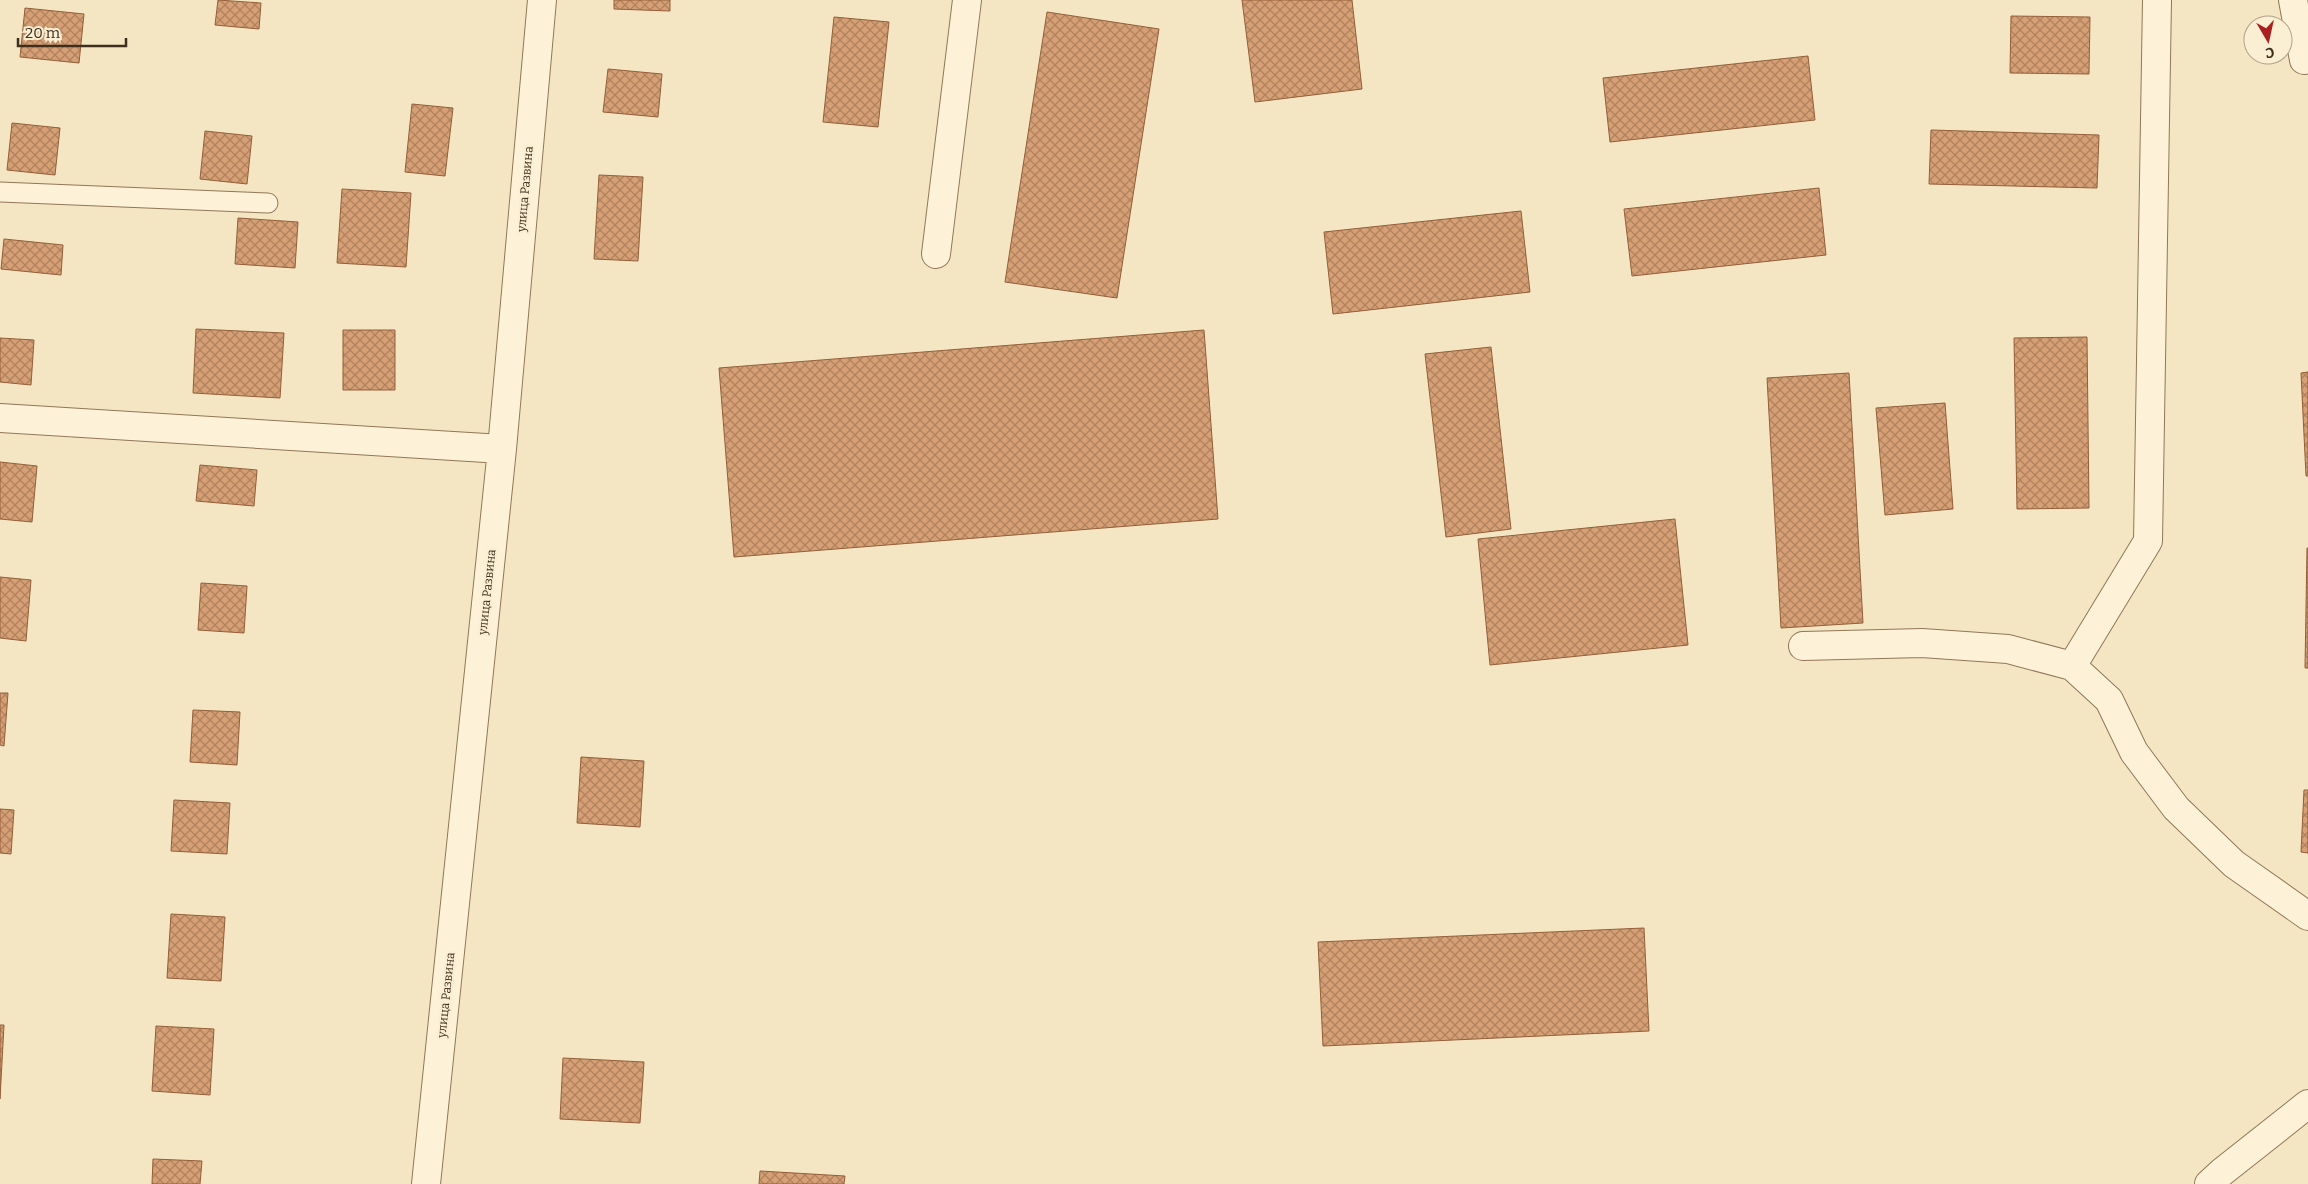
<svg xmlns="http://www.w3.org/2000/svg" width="2308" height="1184" font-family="Bitter,serif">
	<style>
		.building { fill: url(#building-cross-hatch); stroke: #935e39 }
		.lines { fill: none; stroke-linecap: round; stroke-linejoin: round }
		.service-casing { stroke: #917657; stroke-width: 21 }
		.minor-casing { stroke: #917657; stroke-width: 30 }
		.service { stroke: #fdf2d7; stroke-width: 19 }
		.minor { stroke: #fdf2d7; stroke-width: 28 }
		.labels { text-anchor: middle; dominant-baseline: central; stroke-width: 5; stroke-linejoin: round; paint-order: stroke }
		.street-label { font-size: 12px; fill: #3f2e1d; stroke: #faefd3 }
	</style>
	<defs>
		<pattern id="building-cross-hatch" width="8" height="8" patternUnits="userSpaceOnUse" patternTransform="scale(1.25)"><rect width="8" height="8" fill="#d69f74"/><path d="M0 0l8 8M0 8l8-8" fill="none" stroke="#af825f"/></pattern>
	</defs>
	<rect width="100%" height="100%" fill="#f4e6c3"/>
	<path class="building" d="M218 0 261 3 259 29 215 25Z
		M614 0H670V11L614 9Z
		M1242 0H1352L1362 89 1255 102Z
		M25 8 84 14 79 63 20 57Z
		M1047 12 1159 29 1117 298 1005 282Z
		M2011 16 2090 17 2089 74 2010 73Z
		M834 17 889 22 878 127 823 122Z
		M1808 56 1815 120 1610 142 1603 78Z
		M608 69 662 74 658 117 603 112Z
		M412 104 453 108 445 176 405 172Z
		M12 123 60 128 55 175 7 170Z
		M1931 130 2099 135 2097 188 1929 184Z
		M205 131 252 136 247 184 200 179Z
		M599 175 643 177 638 261 594 259Z
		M1819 188 1826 255 1632 276 1624 209Z
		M342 189 411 193 406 267 337 263Z
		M1521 211 1530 292 1333 314 1324 232Z
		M238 218 298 222 295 268 235 264Z
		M4 239 63 245 61 275 1 269Z
		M196 329 284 333 280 398 193 393Z
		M343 330H395V390H343Z
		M1204 330 1218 519 734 557 719 368Z
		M2087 337 2089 508 2017 509 2014 338Z
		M0 338 34 340 31 385 0 382Z
		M1491 347 1511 529 1446 537 1425 354Z
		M2308 372V476H2306L2301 373Z
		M1849 373 1863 623 1781 628 1767 378Z
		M1945 403 1953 509 1885 515 1876 408Z
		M0 462 37 466 32 522 0 519Z
		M200 465 257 470 254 506 196 501Z
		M1675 519 1688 645 1490 665 1478 539Z
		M2307 548H2308V668H2305Z
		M0 577 31 580 26 641 0 638Z
		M201 583 247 586 244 633 198 630Z
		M0 693H8L4 746 0 745Z
		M193 710 240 712 237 765 190 762Z
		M581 757 644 761 640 827 577 823Z
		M2304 790H2308V853L2301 852Z
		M174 800 230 803 227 854 171 851Z
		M0 809 14 810 11 854 0 853Z
		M171 914 225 917 221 981 167 978Z
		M1644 928 1649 1031 1323 1046 1318 942Z
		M0 1025H4L0 1099Z
		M156 1026 214 1029 210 1095 152 1091Z
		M563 1058 644 1062 640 1123 560 1119Z
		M153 1159 202 1161 200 1184H152Z
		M760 1171 845 1176 844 1184H759Z"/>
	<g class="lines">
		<defs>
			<path id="service" d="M0 192 268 203"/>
			<path id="minor" d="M2293 0 2304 60
				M936 254 967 0
				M0 418 502 449
				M1803 646 1922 643 2008 649 2072 666 2109 700 2134 752 2176 808 2234 864 2308 916
				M2072 666 2148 541 2157 0
				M426 1184 502 449 542 0
				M2209 1184 2222 1172 2308 1104"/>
		</defs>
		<use href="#service" class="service-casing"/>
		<use href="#minor" class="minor-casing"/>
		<use href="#service" class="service"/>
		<use href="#minor" class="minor"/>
	</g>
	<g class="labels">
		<g class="street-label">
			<text transform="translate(525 189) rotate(-85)">улица Развина</text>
			<text transform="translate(487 592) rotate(-84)">улица Развина</text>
			<text transform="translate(446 995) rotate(-84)">улица Развина</text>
		</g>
	</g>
	<g transform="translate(2268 40) rotate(171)"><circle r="24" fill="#faefd3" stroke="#afa28a"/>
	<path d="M0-4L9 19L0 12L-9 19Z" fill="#a8201f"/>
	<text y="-8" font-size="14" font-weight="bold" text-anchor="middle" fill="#3f2e1d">С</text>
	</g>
	<path d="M18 38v8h108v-8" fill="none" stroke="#3f2e1d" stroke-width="2.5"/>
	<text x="25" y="38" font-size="15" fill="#3f2e1d" stroke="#faefd3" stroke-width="4" paint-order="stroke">20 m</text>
</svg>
